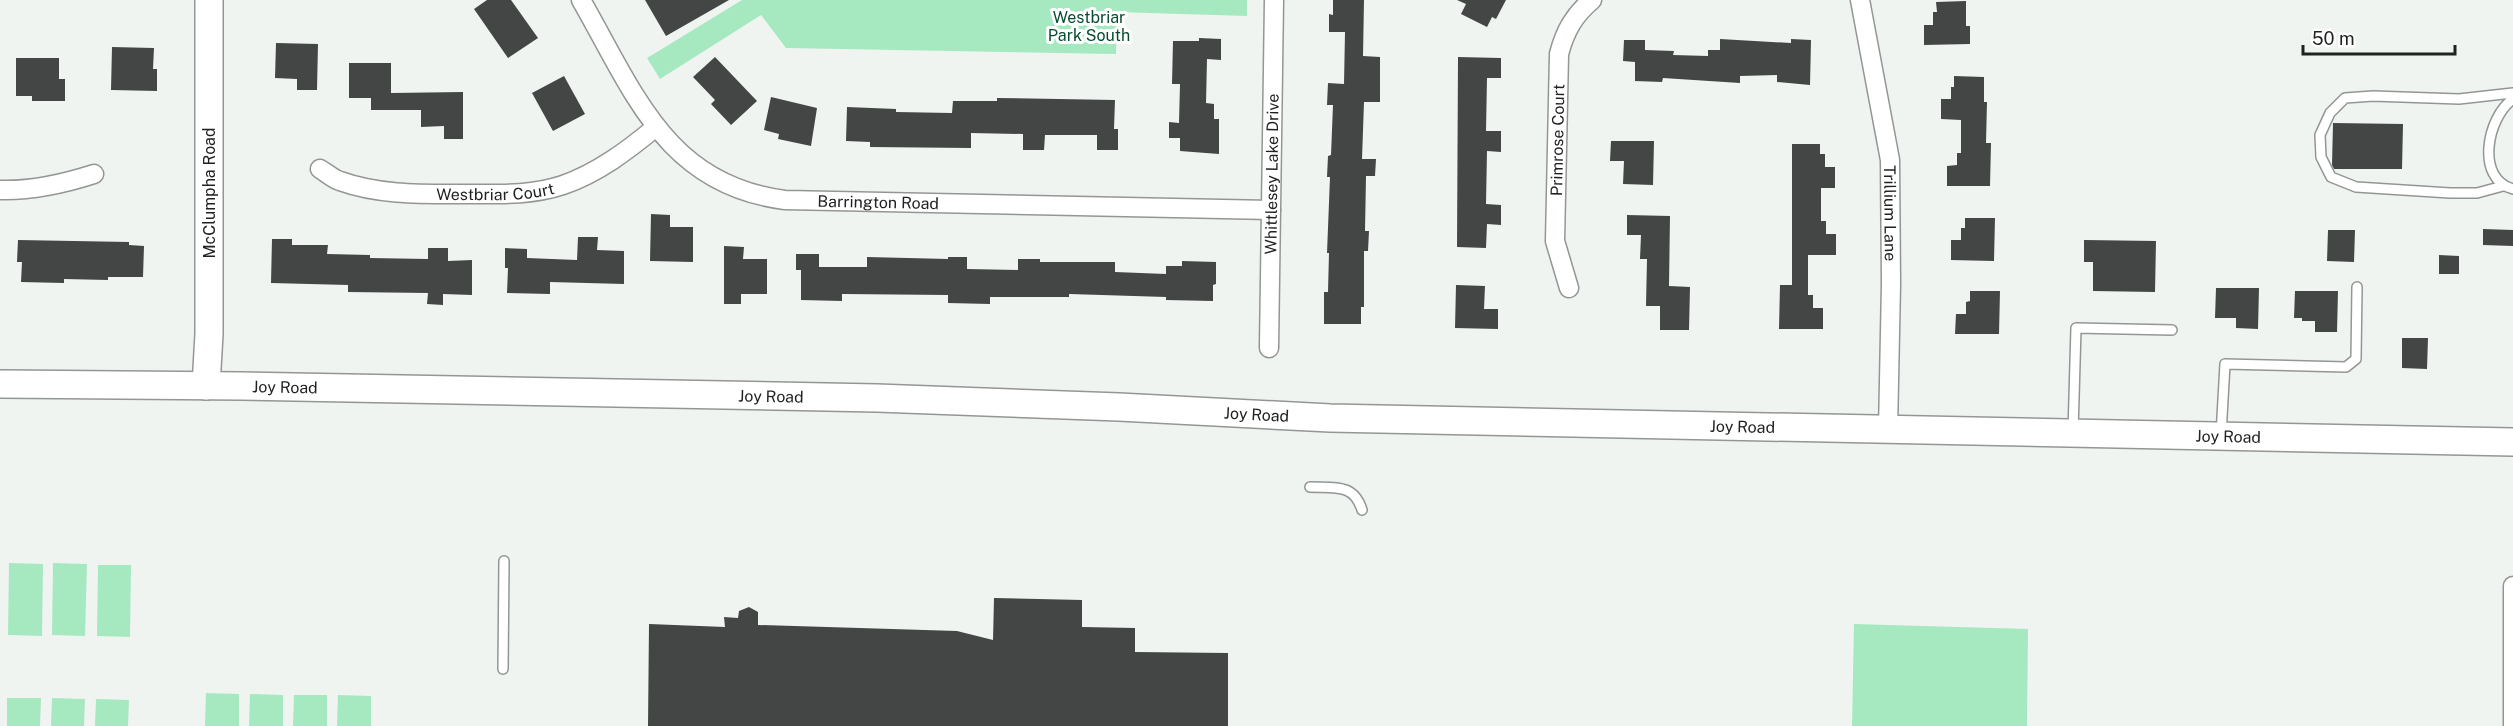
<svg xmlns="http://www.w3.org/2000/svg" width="2513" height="726" font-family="'Public Sans',sans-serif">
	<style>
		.green { fill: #a6e9c1 }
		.building { fill: #434644 }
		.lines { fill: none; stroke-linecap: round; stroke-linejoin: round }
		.lane-casing { stroke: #939794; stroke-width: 12 }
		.street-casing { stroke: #939794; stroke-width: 21 }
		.secondary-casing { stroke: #939794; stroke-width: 30 }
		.lane { stroke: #fff; stroke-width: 9 }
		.street { stroke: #fff; stroke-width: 18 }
		.secondary { stroke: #fff; stroke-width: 27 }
		.labels { text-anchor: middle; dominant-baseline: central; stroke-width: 6; stroke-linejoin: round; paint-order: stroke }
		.park-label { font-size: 16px; fill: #054b2d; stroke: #fff }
		.street-label { font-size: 16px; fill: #202221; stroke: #fff }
	</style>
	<rect width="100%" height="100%" fill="#eff4f1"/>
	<path class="green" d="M742 0H1247V16L1117 12 1116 54 786 48 761 15 660 79 647 58Z
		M9 563 43 564 42 636 8 635Z
		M53 563 87 564 85 636 52 635Z
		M98 565H131L130 637 97 636Z
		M1854 624 2028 629 2027 726H1852Z
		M206 693 239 694V726H205Z
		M250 694 283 695V726H249Z
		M294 695H327V726H293Z
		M338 695 371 696V726H337Z
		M7 698H41L40 726H7Z
		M52 698 85 699 84 726H51Z
		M96 699 129 700 128 726H95Z"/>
	<path class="building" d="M487 0H511L538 38 508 58 474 9Z
		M645 0H729L666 36Z
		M1333 0H1364L1363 56 1380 57V102H1364L1362 159H1376L1375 176H1366L1365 231H1369L1368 251H1364V307H1361V324H1324V292H1328L1329 253H1327L1330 177H1327L1328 156 1331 155 1333 105H1327L1328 83 1344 84 1345 32H1329V14L1333 15Z
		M1457 0H1506L1496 19 1492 17 1487 27 1461 14 1466 4Z
		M1966 1V26H1970V44L1924 45V25H1933V12H1937L1936 2Z
		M1199 38 1221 39V60L1207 59 1206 103 1214 104V119H1219V154L1180 151V138H1169V122L1179 123 1180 84H1172L1173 41H1199Z
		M1720 39 1791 43V39L1811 40 1810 85 1777 82V75L1740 76V83L1663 78 1662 82 1635 81V62L1623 61 1624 40H1645V50L1674 51 1673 55 1708 56V50H1720Z
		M276 43 318 44 317 90H297V79L275 78Z
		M112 47 154 48 153 69H157V91L111 90Z
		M715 57 757 101 731 125 711 104 715 100 693 77Z
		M1458 57 1501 58V78H1487L1486 131H1501V152L1487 151 1486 204 1501 205V225L1487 224 1486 248 1457 247Z
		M16 58H59V79H65V101H32V96H16Z
		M349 63H391V93L463 92V139H444V126L421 127V110H371V98H349Z
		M564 76 585 114 553 131 532 93Z
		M1954 76 1984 77V102H1987L1986 143H1991L1990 186H1947V166L1957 165V153H1961V120L1941 119V99H1951V87H1954Z
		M771 97 817 108 811 146 778 139 779 134 764 130Z
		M997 98 1115 100 1114 129H1118V150H1097V135H1045L1044 150H1023V134L971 133V148L870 147V142L846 141 847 107 896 109V112L952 113 953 101H997Z
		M2333 123 2403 124 2402 169H2334L2332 165Z
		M1611 141H1654L1653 185 1623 184 1624 161H1610Z
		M1792 144H1820V154H1825V167H1835V188H1821V221H1826V234H1836V255H1808V295H1813V308H1823V329H1779L1780 285H1792Z
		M651 214 670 215V227H693V262L650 261Z
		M1627 215 1670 216 1669 286 1690 287 1689 330H1660V306H1646L1647 259H1640L1641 235H1627Z
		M1965 218H1995L1994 261 1951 260V240H1961V228H1965Z
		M2483 229 2513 230V246L2483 245Z
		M2328 230H2355L2354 262 2327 261Z
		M578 237H598L597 250 624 251V284L550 282V294L507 293 508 268H505V248L527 249V258L577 260Z
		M272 239H292V245H328L327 254 370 255V258L428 259V248H448V261L472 260V295L443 294V305L427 304 428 293 348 292V285L271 283Z
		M18 240 129 242V245L144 246 143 277H108V280L64 279V283L21 282 22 262H17Z
		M2084 240 2156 241 2155 292 2093 291V262H2084Z
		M724 246 744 247 743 259H767V294H741V304H724Z
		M796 254H819V267H867V257L948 259V257H967V269L1018 270V259H1040V262H1115V272L1166 274V266H1182V261L1216 262V284L1213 285V301L1166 300V297L1069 294V297H990V304L948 303V295L842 294V301L801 300V270H796Z
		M2439 255 2459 256V274H2439Z
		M1456 285 1485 286 1484 309H1498V329L1455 328Z
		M2216 288H2259L2258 329 2236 328V318H2215Z
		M1970 291H2000L1999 334H1955L1956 314H1966V302L1970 301Z
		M2295 291H2338L2337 332H2315V321H2302V318H2294Z
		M2402 338H2428L2427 369 2402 368Z
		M994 598 1082 600V627L1135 628V652L1228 653V726H648L649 624 725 627 724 617 738 618 739 611 749 607 758 612V625L957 631 993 640Z"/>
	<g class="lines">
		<defs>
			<path id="lane" d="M2513 99C2487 117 2475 179 2513 189
				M2503 186 2477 193H2450L2356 187 2331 177 2321 157 2320 135 2330 113 2345 98 2373 96 2459 99 2513 93
				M2073 432 2076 328 2172 330
				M2221 435 2225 364 2346 367 2356 359 2357 287
				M1310 487C1334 488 1354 483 1362 510
				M503 669 504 561"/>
			<g id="street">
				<path id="s1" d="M581 0C634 92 666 185 785 200L1271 210"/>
				<path id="s2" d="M1860 0 1890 160 1891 284 1888 430"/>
				<path id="s3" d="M320 169C327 173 333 179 340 181 379 195 421 194 463 194 497 194 530 196 563 185 598 173 628 150 656 127"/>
				<path d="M0 190C33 191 63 184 94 174"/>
				<path id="s4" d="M1569 288 1555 241 1559 54C1565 31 1574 15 1592 0"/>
				<path id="s5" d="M1269 348 1274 0"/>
				<path d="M2513 726V586"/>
			</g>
			<g id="secondary">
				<path id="s6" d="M0 384 241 386 877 398 1119 407 1330 418 2513 442"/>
				<path d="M206 386 209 334V0"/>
			</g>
		</defs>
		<use href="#lane" class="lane-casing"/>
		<use href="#street" class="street-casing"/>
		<use href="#secondary" class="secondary-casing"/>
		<use href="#lane" class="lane"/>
		<use href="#street" class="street"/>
		<use href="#secondary" class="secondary"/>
	</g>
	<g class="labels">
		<g class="park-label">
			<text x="1089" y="17">Westbriar<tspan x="1089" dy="18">Park South</tspan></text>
		</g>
		<g class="street-label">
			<text stroke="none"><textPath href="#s4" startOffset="150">Primrose Court</textPath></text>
			<text stroke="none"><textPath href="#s5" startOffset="174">Whittlesey Lake Drive</textPath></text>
			<text stroke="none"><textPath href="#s3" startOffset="180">Westbriar Court</textPath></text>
			<text transform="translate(209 193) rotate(-90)">McClumpha Road</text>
			<text stroke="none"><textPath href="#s1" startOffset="393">Barrington Road</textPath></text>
			<text stroke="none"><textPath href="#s2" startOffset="216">Trillium Lane</textPath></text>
			<text stroke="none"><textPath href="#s6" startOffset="285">Joy Road</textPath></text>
			<text stroke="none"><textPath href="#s6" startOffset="771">Joy Road</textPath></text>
			<text stroke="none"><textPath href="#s6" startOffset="1257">Joy Road</textPath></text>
			<text stroke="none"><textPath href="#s6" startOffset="1743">Joy Road</textPath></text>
			<text stroke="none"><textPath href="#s6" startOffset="2229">Joy Road</textPath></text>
		</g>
	</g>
	<path d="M2303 45v9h152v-9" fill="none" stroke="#202221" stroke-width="3"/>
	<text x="2312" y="45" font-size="18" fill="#202221" stroke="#ffffff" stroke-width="4.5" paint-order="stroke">50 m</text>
</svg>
